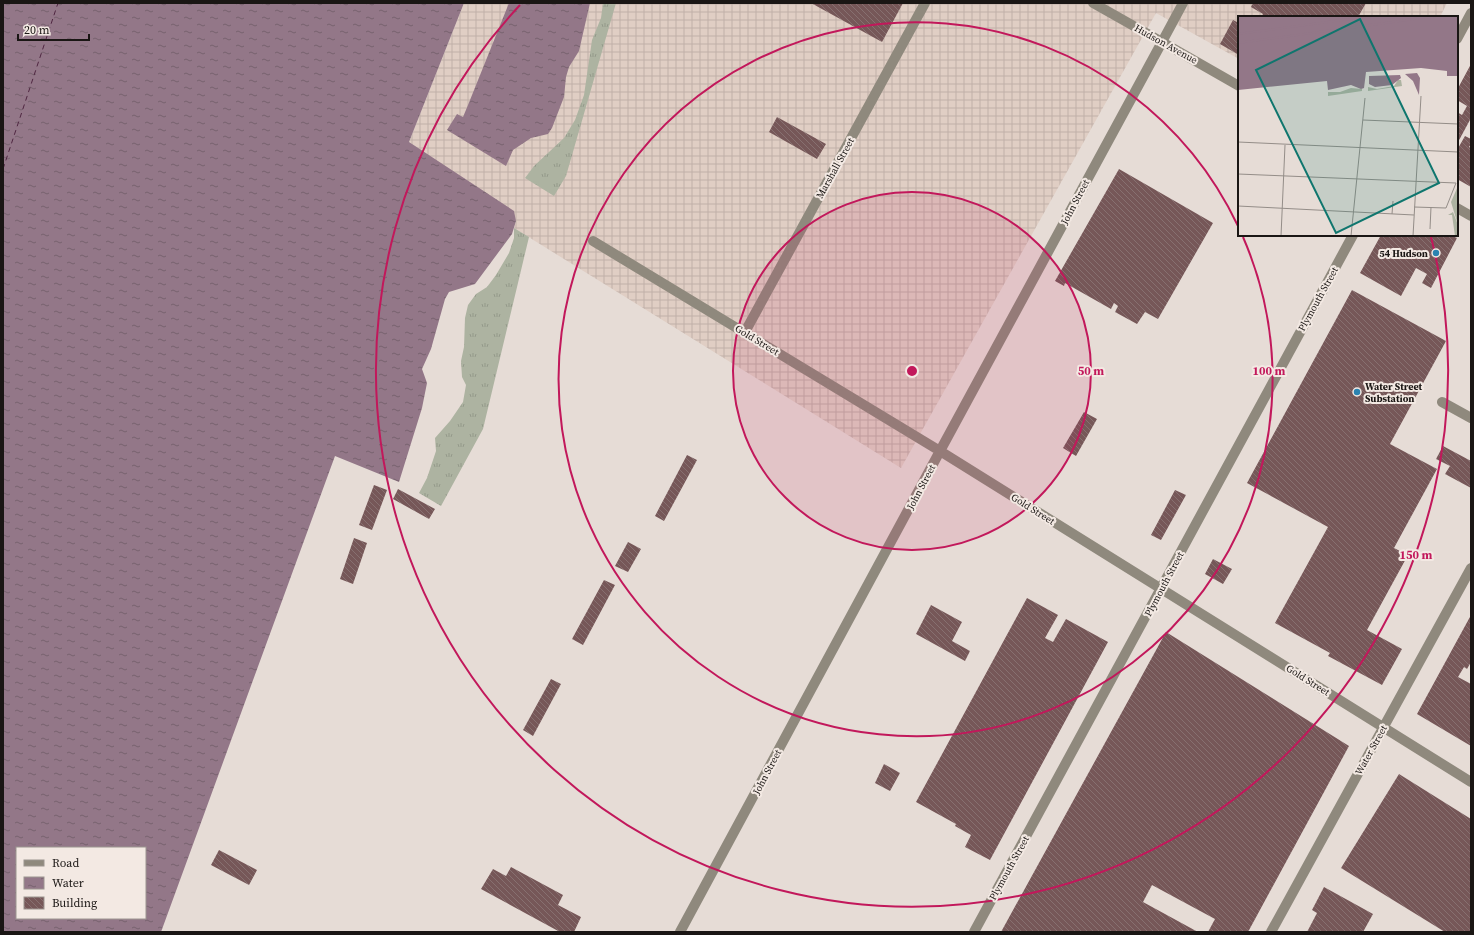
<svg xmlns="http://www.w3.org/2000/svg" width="1474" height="935" font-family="'Source Serif 4',serif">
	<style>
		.industrial { fill: url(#industrial-grid) }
		.grass { fill: url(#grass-tufts) }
		.water { fill: url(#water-ripples); fill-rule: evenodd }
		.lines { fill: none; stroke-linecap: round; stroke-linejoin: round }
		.ferry { stroke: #4f2641; stroke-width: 1; stroke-dasharray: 5 4; stroke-linecap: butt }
		.building { fill: url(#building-back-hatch) }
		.service { stroke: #8f897d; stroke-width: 10 }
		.minor { stroke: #8f897d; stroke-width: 10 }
		.ring { fill: none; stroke: #c2185b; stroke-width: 2 }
		.poi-dot { fill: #2b83b1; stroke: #f3e9e3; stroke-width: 1.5 }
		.labels { text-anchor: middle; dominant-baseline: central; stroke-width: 4; stroke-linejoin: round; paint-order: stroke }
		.street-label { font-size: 10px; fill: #1a1614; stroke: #f3e9e3 }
		.poi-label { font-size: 10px; font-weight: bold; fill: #1a1614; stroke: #f3e9e3; text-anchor: end }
		.inset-river { fill: none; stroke: #937788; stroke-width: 2 }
		.inset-road { fill: none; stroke: #948d88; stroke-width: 1 }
		.view { fill: #0f766e; fill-opacity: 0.15; stroke: #0f766e; stroke-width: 2 }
		.inset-edge { fill: none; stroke: #1a1614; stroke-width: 2 }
		.centre { fill: #c2185b; stroke: #f3e9e3; stroke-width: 2 }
		.ring-label { font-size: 12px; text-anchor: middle; font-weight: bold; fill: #c2185b; stroke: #f3e9e3; stroke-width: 4; stroke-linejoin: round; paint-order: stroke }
	</style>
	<defs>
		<pattern id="industrial-grid" width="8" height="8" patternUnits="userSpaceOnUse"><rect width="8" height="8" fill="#e0cec4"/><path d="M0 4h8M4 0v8" fill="none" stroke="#c0b0a8"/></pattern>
		<pattern id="grass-tufts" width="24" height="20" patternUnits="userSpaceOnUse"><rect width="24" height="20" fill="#adb3a1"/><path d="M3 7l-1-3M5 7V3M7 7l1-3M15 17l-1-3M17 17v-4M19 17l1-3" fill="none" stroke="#94998a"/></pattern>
		<pattern id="water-ripples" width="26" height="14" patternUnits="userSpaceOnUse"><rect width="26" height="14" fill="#937788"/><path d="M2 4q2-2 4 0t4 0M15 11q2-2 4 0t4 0" fill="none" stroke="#77616e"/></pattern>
		<pattern id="building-back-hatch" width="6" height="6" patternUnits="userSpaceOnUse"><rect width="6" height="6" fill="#765758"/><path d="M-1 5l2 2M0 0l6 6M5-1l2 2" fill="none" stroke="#877070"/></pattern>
	</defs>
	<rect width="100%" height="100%" fill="#e6dcd6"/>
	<path class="industrial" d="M464 3H1447L1440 17H1239V59L1156 13 901 468 514 228 516 221 409 142Z"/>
	<path class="grass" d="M603 3H616L566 176 554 196 525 178 534 166 564 138 575 120 584 95 592 40 601 18Z
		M514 228 529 237 483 429 441 506 419 493 427 478 436 451 435 438 450 421 463 402 466 385 462 377 461 361 464 347 465 318 468 305 476 294 487 287 496 275 509 253 514 238Z"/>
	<path class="water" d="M3 3H464L409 142 514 211 516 221 512 234 475 284 449 292 445 299 431 349 422 369 427 383 422 408 399 482 335 456 161 932H3ZM17 848H145V918H17Z
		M509 3H590L579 51 569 67 566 77 564 97 552 128 548 134 531 138 513 150 506 166 447 130 457 114 463 117 468 105Z"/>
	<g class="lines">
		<path class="ferry" d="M3 169 58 3"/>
	</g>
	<path class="building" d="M811 3H903L882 42Z
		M1253 3H1366L1358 17H1261L1263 14 1251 7Z
		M1233 20 1239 23V55L1220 44Z
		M1471 64V118L1457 144V112L1462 115 1467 106 1457 100V90Z
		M777 117 826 144 817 159 769 132Z
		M1465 136 1471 139V144L1469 147 1471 148V187L1457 179V150Z
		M1119 169 1213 223 1158 319 1145 312 1137 324 1115 312 1118 306 1114 303 1111 309 1065 283 1064 286 1055 281Z
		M1381 235H1451L1457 238 1431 288 1422 283 1427 274 1416 268 1401 296 1360 273Z
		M1352 290 1446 341 1390 444 1437 469 1394 548 1408 555 1367 630 1402 649 1382 685 1328 656 1330 653 1275 623 1328 527 1247 483Z
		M1084 412 1097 419 1076 456 1063 448Z
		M1443 446 1471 461V488L1445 474 1450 466 1436 459Z
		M687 455 697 460 664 521 655 516Z
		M374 485 387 490 372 530 359 525Z
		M398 489 435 509 429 519 393 499Z
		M1175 490 1186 495 1161 540 1151 535Z
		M354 538 367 543 353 584 340 579Z
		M628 542 641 549 628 572 615 566Z
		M1213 559 1232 569 1223 584 1205 574Z
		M604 580 615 585 583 645 572 639Z
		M1027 598 1058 615 1045 638 1053 642 1066 619 1108 642 990 860 965 847 971 835 955 826 956 824 916 802Z
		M931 605 962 622 952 641 970 651 965 661 916 634Z
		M1471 615V662L1467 669 1464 667 1458 677 1471 684 1470 691 1471 692V746L1417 714Z
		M1166 632 1349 746 1248 932H1208L1215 919 1152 885 1143 902 1198 932H1001Z
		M551 679 561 684 533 736 523 730Z
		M884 764 900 773 890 791 875 783Z
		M1399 774 1471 819V932H1445L1341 868Z
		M219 850 257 870 249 885 211 865Z
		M511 867 563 895 558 905 581 917 574 932H560L481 889 493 869 506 876Z
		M1324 887 1373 914 1363 932H1307L1317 913 1312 910Z"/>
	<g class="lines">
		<path class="service" d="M1093 3 1162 42 1183 3
			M593 241 940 451 680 932
			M745 332 925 3
			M1442 402 1471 418"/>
		<path class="minor" d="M1457 39 1471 13
			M1239 86 1162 42 940 451 1471 782
			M1457 208 1471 216
			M974 932 1353 235
			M1271 932 1471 568"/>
	</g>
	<circle cx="912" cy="371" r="179" fill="#c2185b" fill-opacity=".12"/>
	<g class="ring">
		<circle cx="912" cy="371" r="179"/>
		<path d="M1243 237A357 357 0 1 1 1238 226"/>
		<path d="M1431 237A536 536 0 1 1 520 5"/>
	</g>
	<g class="poi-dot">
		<circle cx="1436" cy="253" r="4"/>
		<circle cx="1357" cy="392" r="4"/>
	</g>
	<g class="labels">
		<g class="street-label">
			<text transform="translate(1166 44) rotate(29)">Hudson Avenue</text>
			<text transform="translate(835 168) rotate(-61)">Marshall Street</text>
			<text transform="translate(1075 202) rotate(-62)">John Street</text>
			<text transform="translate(1318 299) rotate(-61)">Plymouth Street</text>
			<text transform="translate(757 340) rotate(31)">Gold Street</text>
			<text transform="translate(921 487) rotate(-62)">John Street</text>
			<text transform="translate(1033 509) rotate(32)">Gold Street</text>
			<text transform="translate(1164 584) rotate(-62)">Plymouth Street</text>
			<text transform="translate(1308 680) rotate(32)">Gold Street</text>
			<text transform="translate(1371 750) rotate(-61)">Water Street</text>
			<text transform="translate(767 772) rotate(-62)">John Street</text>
			<text transform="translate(1009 868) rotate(-61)">Plymouth Street</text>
		</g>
		<g class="poi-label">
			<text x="1428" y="253">54 Hudson</text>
			<text x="1365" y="386" text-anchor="start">Water Street<tspan x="1365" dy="12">Substation</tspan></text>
		</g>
	</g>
	<g transform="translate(1238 16)">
		<rect width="220" height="220" fill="#e6dcd6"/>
		<path d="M160 64H163L164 70 130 75V71L139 73 156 70ZM113 72 124 73V75L90 80V76H102Z" fill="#adb3a1"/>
		<path d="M220 170 219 201 220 209 213 186Z" fill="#adb3a1"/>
		<path d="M215 196 220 209V220H217L214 199H210Z" fill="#adb3a1"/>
		<path d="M0 0H220V60H209V55L183 52 128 56 126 72 123 73 113 69 90 74 89 65 0 74ZM179 57 182 62 181 79 175 65 167 58ZM162 59 163 62 154 69 137 71 131 68V60Z" fill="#937788"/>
		<path class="inset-river" d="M0 18 134 0M0 27 198 0"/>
		<path class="inset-road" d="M125 104 220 108M0 126 220 136M0 158 218 167 208 192 176 191M0 190 176 199M154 198 155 185M192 213 193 191M43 220 47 129M113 220 127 82M175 220 183 80"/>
		<path class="view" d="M122 3 201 167 98 217 18 54Z"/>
		<rect width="220" height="220" class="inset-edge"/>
	</g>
	<circle cx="912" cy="371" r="6" class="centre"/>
	<g class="ring-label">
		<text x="1091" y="375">50 m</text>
		<text x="1269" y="375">100 m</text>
		<text x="1416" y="559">150 m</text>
	</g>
	<rect width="1474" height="935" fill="none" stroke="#1a1614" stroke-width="8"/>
	<rect x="16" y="847" width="130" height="72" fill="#f3e9e3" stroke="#9c9590"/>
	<rect x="24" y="860" width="20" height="6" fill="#8f897d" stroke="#9c9590"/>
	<text x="52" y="867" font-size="12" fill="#1a1614">Road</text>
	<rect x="24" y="877" width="20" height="12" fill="url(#water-ripples)" stroke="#9c9590"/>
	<text x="52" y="887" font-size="12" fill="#1a1614">Water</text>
	<rect x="24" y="897" width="20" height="12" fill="url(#building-back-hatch)" stroke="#9c9590"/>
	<text x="52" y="907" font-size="12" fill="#1a1614">Building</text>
	<path d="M18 34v6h71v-6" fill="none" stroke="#1a1614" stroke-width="2"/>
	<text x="24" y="34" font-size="12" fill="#1a1614" stroke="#f3e9e3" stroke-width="3" paint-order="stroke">20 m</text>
</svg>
